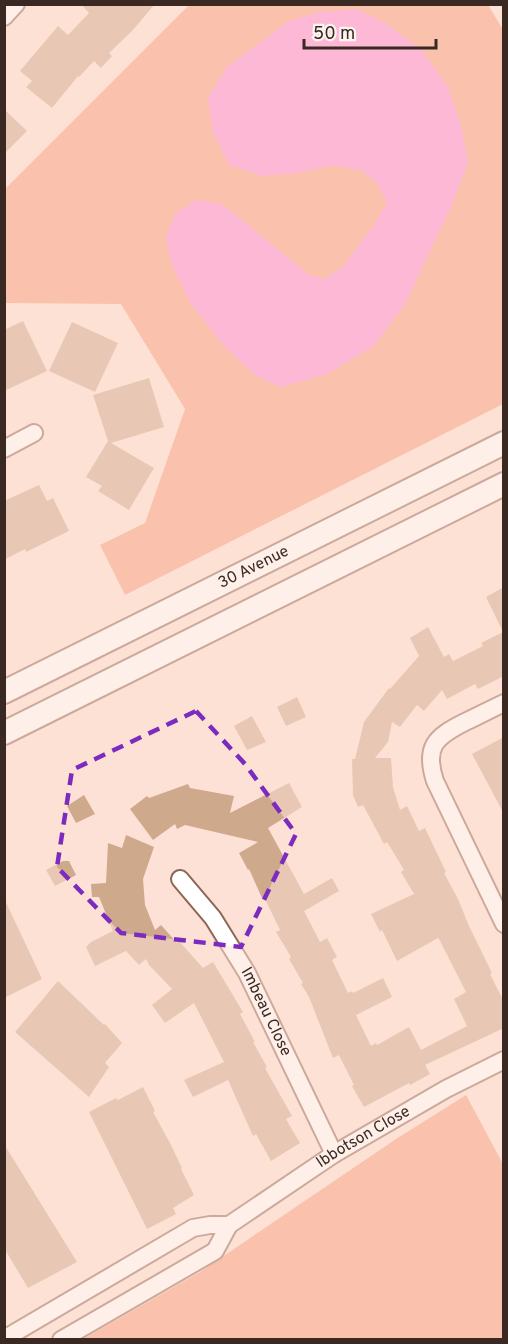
<svg xmlns="http://www.w3.org/2000/svg" width="508" height="1344" font-family="Overpass,sans-serif">
	<style>
		.green { fill: #f69b7a }
		.water { fill: #fa86d5 }
		.building { fill: #cea98c }
		.lines { fill: none; stroke-linecap: round; stroke-linejoin: round }
		.minor-casing { stroke: #8f6556; stroke-width: 20 }
		.secondary-casing { stroke: #8f6556; stroke-width: 26 }
		.minor { stroke: #fff; stroke-width: 16 }
		.secondary { stroke: #fff; stroke-width: 22 }
		.marked { fill: none; stroke: #7b2cbf; stroke-width: 4.5; stroke-dasharray: 12 8; stroke-linejoin: round }
		.labels { text-anchor: middle; dominant-baseline: central; stroke-width: 5; stroke-linejoin: round; paint-order: stroke }
		.street-label { font-size: 16px; fill: #3a2822; stroke: #fdf3ef }
	</style>
	<rect width="100%" height="100%" fill="#fee1d6"/>
	<path class="green" d="M189 5H488L504 31 503 404 125 595 100 545 145 523 185 409 121 304 5 303 4 190Z
		M466 1095 503 1164V1339H83L200 1272 396 1139Z"/>
	<path class="water" d="M356 9 385 23 421 49 448 87 461 125 468 162 451 207 405 304 374 346 327 374 281 387 256 376 224 346 191 304 171 262 166 236 176 213 196 200 222 204 309 275 324 279 343 267 374 225 387 203 378 184 362 171 334 165 298 173 262 176 229 165 213 132 208 98 226 68 289 21 320 12Z"/>
	<path class="building" d="M81 4H155L132 31 109 53 112 56 101 68 94 61 79 77 78 76 52 108 26 87 32 81 20 71 58 26 68 35 89 13Z
		M4 109 27 131 4 154Z
		M23 321 47 371 4 391V330Z
		M72 322 118 343 95 392 49 371Z
		M149 378 164 427 111 443 154 468 129 510 98 491 102 486 86 477 108 441 93 395Z
		M39 485 47 501 53 498 69 531 26 552 25 549 4 560V501Z
		M504 587V676L478 689 475 684 447 699 442 690 424 711 417 705 400 727 392 722 388 742 375 758H391L393 787 400 810 407 806 419 831 425 828 446 872 444 873 458 899 469 926 492 973 490 974 504 1002V1028L425 1065 430 1074 410 1085 409 1083 364 1107 352 1086 354 1085 339 1055 333 1058 309 997 301 984 303 983 289 959 291 957 276 932 280 930 264 897 262 898 249 869 248 870 239 853 258 842 185 825 177 829 175 824 153 840 130 809 147 796 149 798 188 784 190 788 234 796 230 813 289 783 302 807 268 828 304 894 332 878 339 891 304 911 320 942 327 938 337 957 332 960 348 993 352 991 353 993 383 978 392 997 356 1015 371 1046 376 1043 377 1045 409 1027 421 1050 467 1026 454 999 466 992 439 939 438 938 397 961 382 930 380 932 371 914 414 894 401 872 404 870 387 842 384 844 363 805 358 807 353 795 352 759H355L364 722 389 688 390 689 419 656 410 638 428 627 444 657 449 654 453 661 483 646 481 643 503 632 486 597Z
		M297 697 306 717 286 726 277 707Z
		M252 716 266 742 247 750 234 726Z
		M504 737V814L472 754Z
		M84 795 95 814 76 823 67 806Z
		M126 835 154 847 143 879 145 905 155 930 161 925 177 943 179 941 203 968 213 962 243 1012 240 1014 255 1042H253L267 1067 265 1068 292 1116 286 1119 300 1143 271 1161 256 1134 253 1136 228 1080 193 1097 184 1080 224 1062 194 1003 165 1023 152 1005 172 989 149 965 146 959 139 965 126 951 95 966 86 947 91 942 113 931 99 897H92L91 884 106 883 108 843 122 848Z
		M63 861H69L76 875 55 886 46 870Z
		M4 898 42 979 4 998Z
		M58 981 104 1025 105 1024 122 1043 105 1063 109 1067 89 1097 15 1032Z
		M143 1087 155 1111 153 1112 170 1143 182 1168 181 1169 194 1195 173 1208 176 1214 147 1229 89 1112 116 1098 118 1100Z
		M4 1144 77 1262 28 1288 4 1248Z"/>
	<g class="lines">
		<defs>
			<g id="minor">
				<path d="M4 17 16 4"/>
				<path d="M4 449 34 433"/>
				<path d="M504 703C491 709 478 716 465 722 435 737 424 747 435 781L504 924"/>
				<path id="s1" d="M180 879 213 918 247 973 334 1154"/>
				<path d="M4 1339 193 1228 210 1225H229"/>
				<path id="s2" d="M61 1340 215 1251 229 1225 334 1154 446 1089 504 1060"/>
			</g>
			<g id="secondary">
				<path id="s3" d="M4 692 504 443"/>
				<path d="M4 733 504 484"/>
			</g>
		</defs>
		<use href="#minor" class="minor-casing"/>
		<use href="#secondary" class="secondary-casing"/>
		<use href="#minor" class="minor"/>
		<use href="#secondary" class="secondary"/>
	</g>
	<path d="M0 0H508V1344H0ZM196 711 245 764 296 834 241 947 121 933 57 867 72 770Z" fill="#fee1d6" fill-opacity=".55" fill-rule="evenodd"/>
	<path class="marked" d="M196 711 245 764 296 834 241 947 121 933 57 867 72 770Z"/>
	<g class="labels">
		<g class="street-label">
			<text stroke="none"><textPath href="#s3" startOffset="279">30 Avenue</textPath></text>
			<text stroke="none"><textPath href="#s1" startOffset="159">Imbeau Close</textPath></text>
			<text stroke="none"><textPath href="#s2" startOffset="368">Ibbotson Close</textPath></text>
		</g>
	</g>
	<rect width="508" height="1344" fill="none" stroke="#3a2822" stroke-width="12"/>
	<path d="M304 39v9h132v-9" fill="none" stroke="#3a2822" stroke-width="3"/>
	<text x="313" y="39" font-size="18" fill="#3a2822" stroke="#fdf3ef" stroke-width="4.5" paint-order="stroke">50 m</text>
</svg>
